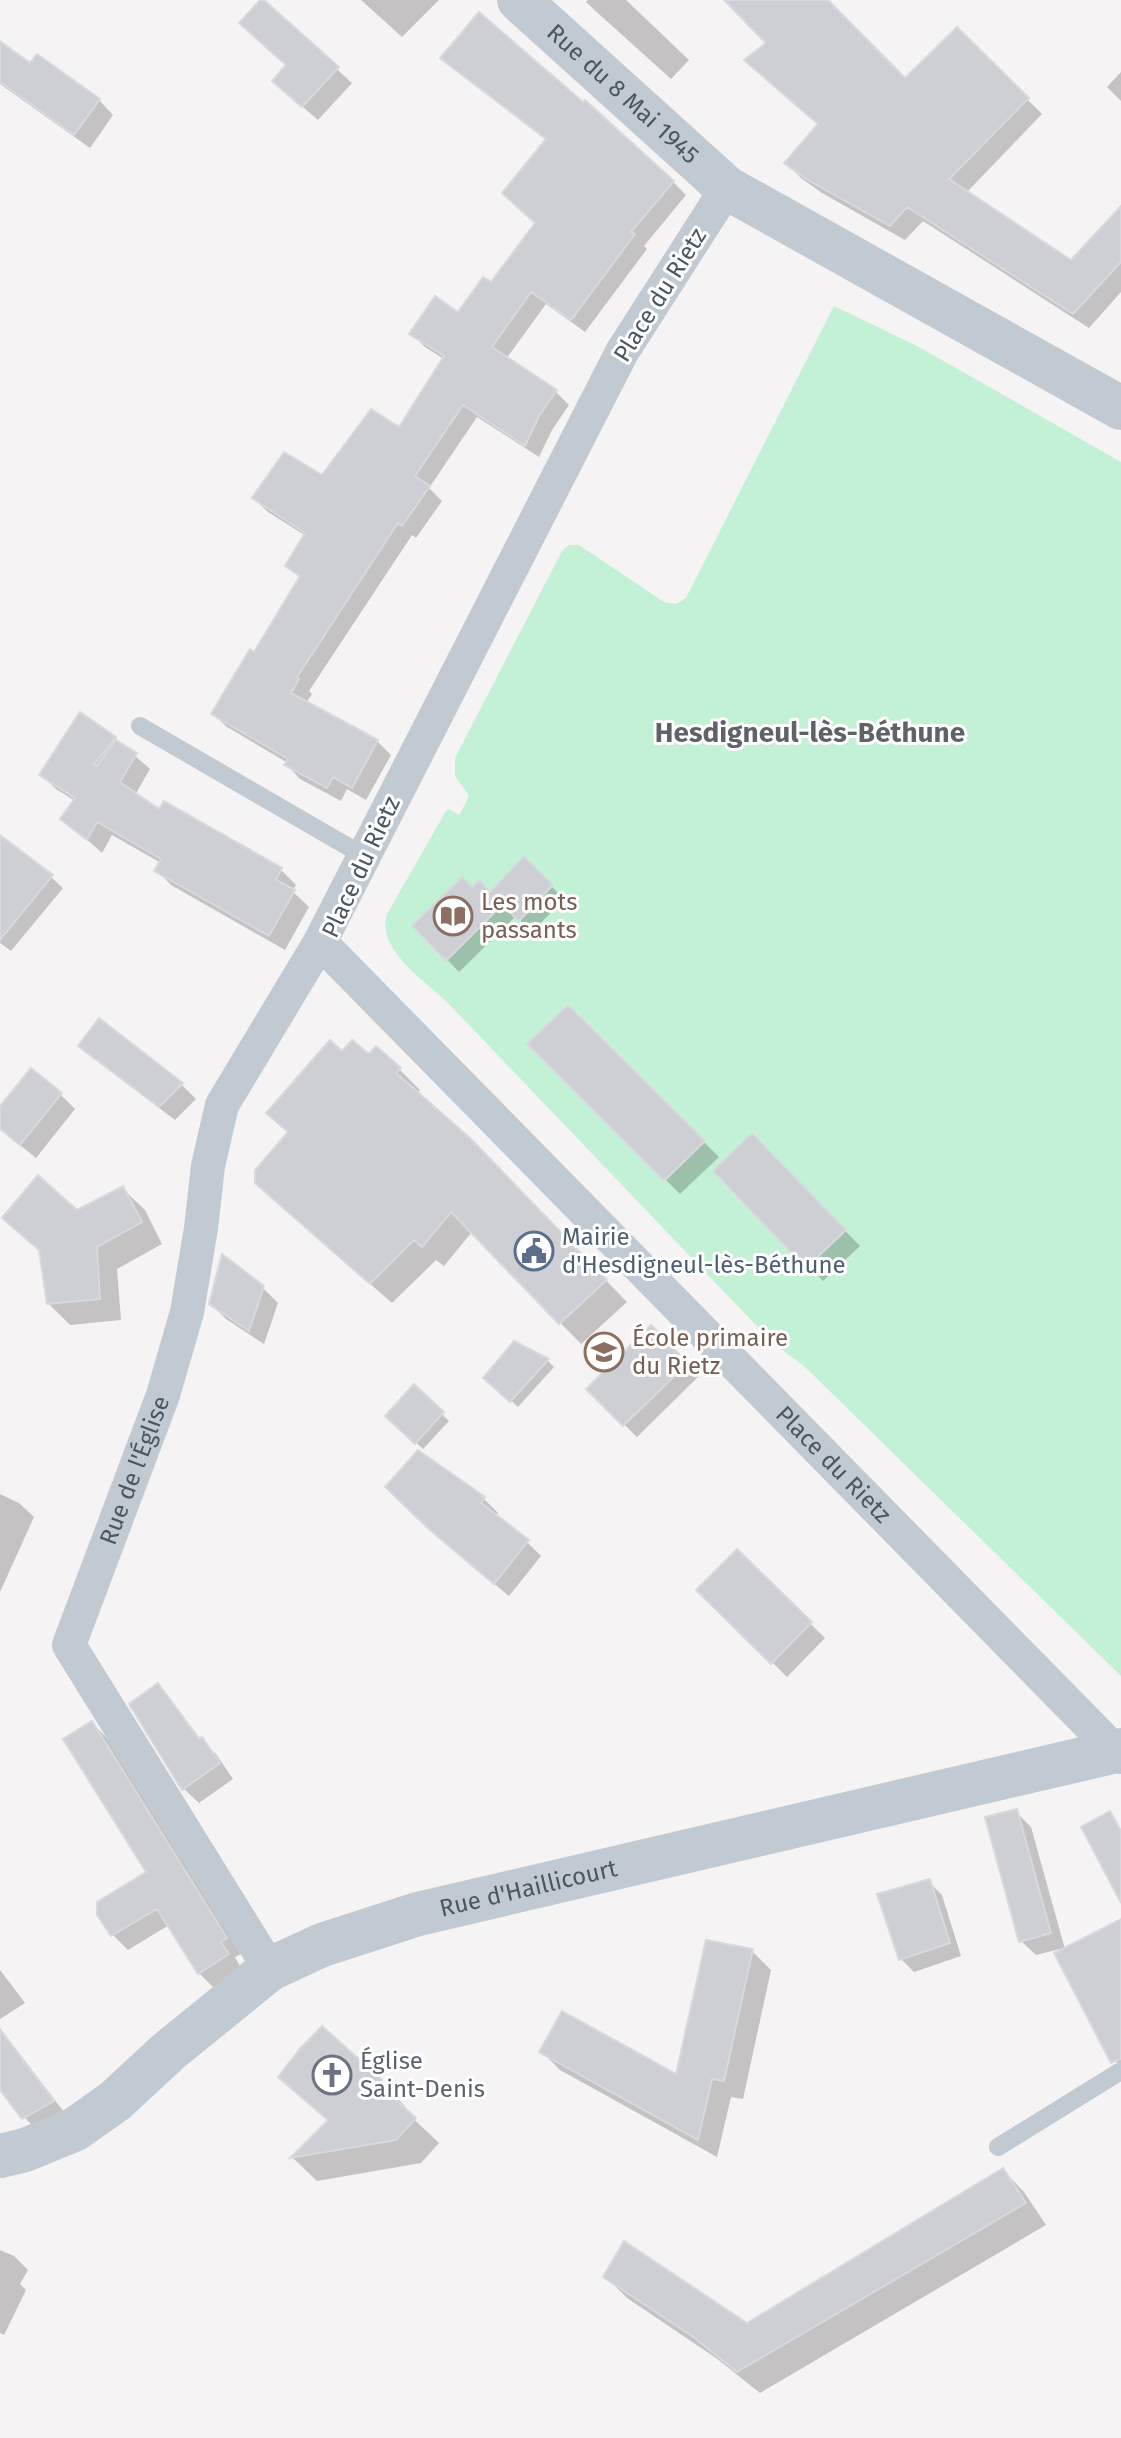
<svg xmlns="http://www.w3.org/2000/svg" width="1121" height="2438" font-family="'Fira Sans',sans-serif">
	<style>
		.green { fill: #c3f1d5 }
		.shadow { fill: #0003 }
		.building { fill: #cdcfd5; stroke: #d7d9de; stroke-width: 2 }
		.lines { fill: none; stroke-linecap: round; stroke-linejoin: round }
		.service { stroke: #c1cad2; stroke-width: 18 }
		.minor { stroke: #c1cad2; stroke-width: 34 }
		.tertiary { stroke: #c1cad2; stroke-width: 44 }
		.labels { text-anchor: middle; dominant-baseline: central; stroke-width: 6; stroke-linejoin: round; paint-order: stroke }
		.street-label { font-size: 24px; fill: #4a5661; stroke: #fff }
		.education-label { font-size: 24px; fill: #785e54; stroke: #fff; text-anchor: start }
		.service-label { font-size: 24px; fill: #4e5e75; stroke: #fff; text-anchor: start }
		.worship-label { font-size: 24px; fill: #5b616d; stroke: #fff; text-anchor: start }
		.quarter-label { font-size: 28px; font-weight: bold; fill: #5f6368; stroke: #fff }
	</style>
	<rect width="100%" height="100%" fill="#f5f3f3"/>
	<path class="green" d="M834 306 919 347 1121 462V1676L805 1367 773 1343 447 1002C424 980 376 949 387 914L446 811 449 809 459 815 468 799V794L455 776V758L562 551 569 545H579L664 602 676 604 686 598Z"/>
	<path class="shadow" d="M361 0H439L402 37Z
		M588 0H626L689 60 671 79 600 15 586 2Z
		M726 0H825L905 81 957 30 1042 114 966 193 1071 263 1121 209V292L1089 328 923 221 905 240 822 193 801 178 786 163 820 125 769 43Z
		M262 1 352 83 318 120 289 95 288 65Z
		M0 44 31 66 99 100 113 115 90 148 0 84Z
		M443 57 673 182 686 195 644 246 647 249 585 332 546 304 506 359 556 392 569 405 552 430 539 457 477 417 429 488 442 501 416 538 412 535 309 691 312 694 306 703 377 741 391 755 366 800 347 789 341 801 300 779 287 765 288 763 227 727 213 714 255 654 301 579 287 565 306 536 268 512 254 498 322 477 399 430 444 359 425 347 411 333 459 315 492 285 537 223 548 141 456 71Z
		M1121 72V101L1107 87Z
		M115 738 150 769 135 795 160 812 281 870 296 885 292 891 309 907 285 950 171 885 157 870 161 863 112 835 102 853 63 818 75 801 56 789 42 775Z
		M0 855 51 877 63 888 11 951 0 943Z
		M524 859 564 899 532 932 516 916 459 972 415 926 472 889 490 894Z
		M568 1008 719 1157 680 1194 530 1044Z
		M81 1045 181 1084 196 1099 175 1120 96 1060Z
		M342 1054 369 1057 399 1069 420 1090 417 1094 469 1141 627 1302 581 1344 472 1232 444 1266 436 1260 392 1303 279 1204 290 1133Z
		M60 1094 75 1109 36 1158 0 1129V1109Z
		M752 1136 860 1246 823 1281 716 1171Z
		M123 1189 145 1210 162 1244 117 1269 121 1320 70 1325 48 1303 42 1252 77 1213Z
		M263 1288 278 1303 264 1344 226 1319 211 1304Z
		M651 1328 699 1376 637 1437 588 1389Z
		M548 1361 554 1367 518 1407 493 1384Z
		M414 1387 449 1421 423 1449 387 1416Z
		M418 1452 484 1499 498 1513 495 1517 527 1542 541 1556 509 1596 446 1544 388 1487Z
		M0 1494 19 1503 34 1517 0 1592Z
		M737 1552 825 1638 787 1677 699 1590Z
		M158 1686 172 1701 201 1740 216 1754 233 1779 199 1803 184 1789 132 1705Z
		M92 1723 107 1738 241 1954 235 1957 242 1970 214 1988 199 1973 169 1925 128 1950 113 1935 99 1915 148 1872Z
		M1016 1812 1031 1827 1065 1949 1121 2001V2066L1108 2053 1064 1948 1036 1955 1021 1941Z
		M929 1882 942 1895 961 1956 914 1972 901 1959Z
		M752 1951 771 1970 743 2099 731 2097 717 2157 560 2070 541 2051 677 2077Z
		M0 1970 25 2003 0 2019Z
		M0 2028 67 2116 35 2128 20 2113 0 2087Z
		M280 2076 381 2081 405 2106 403 2109 439 2143 421 2163 317 2181 293 2158 329 2122Z
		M1003 2170 1024 2192 1046 2225 760 2393 716 2358 627 2298 605 2276 747 2325Z
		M0 2250 14 2256 28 2270 20 2284 26 2290 4 2335 0 2333Z"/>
	<path class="building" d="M260 0H264L339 67 302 107 272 81 286 65 239 23Z
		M724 0H828L905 78 957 27 1029 98 949 179 1071 260 1121 206V262L1073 314 907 207 890 226 806 179 784 163 818 124 744 60 766 43Z
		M479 12 583 102 585 100 674 181 631 232 635 234 571 320 531 292 492 347 557 390 539 416 525 446 463 405 415 476 430 486 402 526 398 523 297 677 299 679 291 693 378 740 352 788 333 777 327 788 284 765 288 759 211 714 250 649 254 652 300 576 285 566 305 533 252 498 284 452 322 475 371 409 399 427 444 356 409 334 435 296 458 312 483 277 491 282 535 223 502 193 546 139 440 58Z
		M0 41 30 63 37 54 100 99 74 135 0 82Z
		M80 712 116 737 94 765 97 766 116 740 137 753 120 782 159 809 164 801 282 868 276 880 295 890 269 936 154 871 161 859 97 822 87 840 60 819 75 798 39 775Z
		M0 835 53 875 0 940Z
		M524 856 553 885 519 921 502 905 446 961 412 926 462 877 472 887 479 880 490 892Z
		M568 1005 705 1141 664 1181 527 1044Z
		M99 1018 183 1083 159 1107 78 1046Z
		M330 1040 342 1051 352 1040 369 1054 376 1046 401 1068 396 1073 471 1139 607 1280 559 1324 451 1212 422 1247 414 1240 370 1284 255 1183V1170L288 1132 266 1113Z
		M31 1068 62 1093 20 1145 0 1129V1106Z
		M752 1133 846 1230 806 1268 713 1171Z
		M38 1175 77 1210 123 1186 142 1222 97 1247 100 1299 47 1304 39 1250 2 1218Z
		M222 1254 264 1286 249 1331 209 1304Z
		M651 1325 688 1363 623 1426 586 1389Z
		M514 1341 549 1359 510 1402 483 1378Z
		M414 1384 444 1412 415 1444 385 1416Z
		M418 1450 485 1497 481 1503 529 1540 494 1584 430 1530 385 1487Z
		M737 1549 812 1622 771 1664 696 1590Z
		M158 1683 199 1739 202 1737 220 1763 182 1790 129 1704Z
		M92 1721 227 1938 221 1942 229 1954 198 1974 157 1909 111 1936 97 1915V1902L146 1872 63 1739Z
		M1017 1809 1051 1933 1019 1942 985 1817Z
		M1110 1811 1121 1831V1903L1081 1827Z
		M930 1879 950 1943 899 1960 877 1894Z
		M1121 1919V2059L1111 2063 1054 1953Z
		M706 1940 753 1949 724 2081 712 2079 698 2140 539 2052 562 2011 676 2074Z
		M322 2026 382 2080 379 2084 416 2118 396 2140 290 2158 328 2120 278 2077 299 2050Z
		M0 2030 54 2101 22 2119 0 2090Z
		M1003 2168 1026 2203 737 2372 692 2336 603 2277 624 2241 747 2323Z"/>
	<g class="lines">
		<path class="service" d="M140 726 364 856
			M998 2147 1121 2071"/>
		<g class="minor">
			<path id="s1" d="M727 188 622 352 320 942 1121 1757"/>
			<path id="s2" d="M270 1969 69 1645 163 1395 187 1312 201 1228 208 1166 222 1105 320 942"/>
		</g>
		<g class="tertiary">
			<path id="s3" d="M519 0 727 188 1121 408"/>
			<path id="s4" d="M0 2156 25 2150 74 2130 115 2101 169 2051 270 1969 322 1945 418 1914 1121 1750"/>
		</g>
	</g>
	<defs>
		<symbol id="library-ring" viewBox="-11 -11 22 22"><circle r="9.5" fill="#fff" stroke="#8d6e63" stroke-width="1.5"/><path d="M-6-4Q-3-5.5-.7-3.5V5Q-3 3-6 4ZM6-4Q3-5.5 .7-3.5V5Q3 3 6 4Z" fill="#8d6e63"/></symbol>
		<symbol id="civic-ring" viewBox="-11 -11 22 22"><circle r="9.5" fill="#fff" stroke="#5c6f8a" stroke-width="1.5"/><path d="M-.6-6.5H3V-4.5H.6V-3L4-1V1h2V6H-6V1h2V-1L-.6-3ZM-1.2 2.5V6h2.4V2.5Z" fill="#5c6f8a"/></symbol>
		<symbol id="school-ring" viewBox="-11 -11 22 22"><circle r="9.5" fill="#fff" stroke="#8d6e63" stroke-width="1.5"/><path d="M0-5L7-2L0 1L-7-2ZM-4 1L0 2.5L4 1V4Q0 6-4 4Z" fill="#8d6e63"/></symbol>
		<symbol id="church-ring" viewBox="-11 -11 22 22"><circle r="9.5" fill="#fff" stroke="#6b7280" stroke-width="1.5"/><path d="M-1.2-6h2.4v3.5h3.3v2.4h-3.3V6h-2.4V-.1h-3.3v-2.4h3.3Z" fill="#6b7280"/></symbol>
	</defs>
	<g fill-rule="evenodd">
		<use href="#library-ring" x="431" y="894" width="44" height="44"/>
		<use href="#civic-ring" x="512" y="1229" width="44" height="44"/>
		<use href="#school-ring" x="582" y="1330" width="44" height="44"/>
		<use href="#church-ring" x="310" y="2053" width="44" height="44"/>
	</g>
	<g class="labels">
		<g class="street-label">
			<text stroke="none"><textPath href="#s3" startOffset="140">Rue du 8 Mai 1945</textPath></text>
			<text transform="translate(660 295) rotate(-58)">Place du Rietz</text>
			<text transform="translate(361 867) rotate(-65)">Place du Rietz</text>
			<text stroke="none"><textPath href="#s1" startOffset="1590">Place du Rietz</textPath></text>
			<text stroke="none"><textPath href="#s2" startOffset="568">Rue de l'Église</textPath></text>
			<text stroke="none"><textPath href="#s4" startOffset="604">Rue d'Haillicourt</textPath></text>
		</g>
		<g class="education-label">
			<text x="481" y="902">Les mots<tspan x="481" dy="28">passants</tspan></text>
			<text x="632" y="1338">École primaire<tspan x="632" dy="28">du Rietz</tspan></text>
		</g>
		<g class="service-label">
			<text x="562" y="1237">Mairie<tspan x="562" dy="28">d'Hesdigneul-lès-Béthune</tspan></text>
		</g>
		<g class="worship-label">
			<text x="360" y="2061">Église<tspan x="360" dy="28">Saint-Denis</tspan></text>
		</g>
		<g class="quarter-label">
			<text x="810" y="732">Hesdigneul-lès-Béthune</text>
		</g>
	</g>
</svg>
